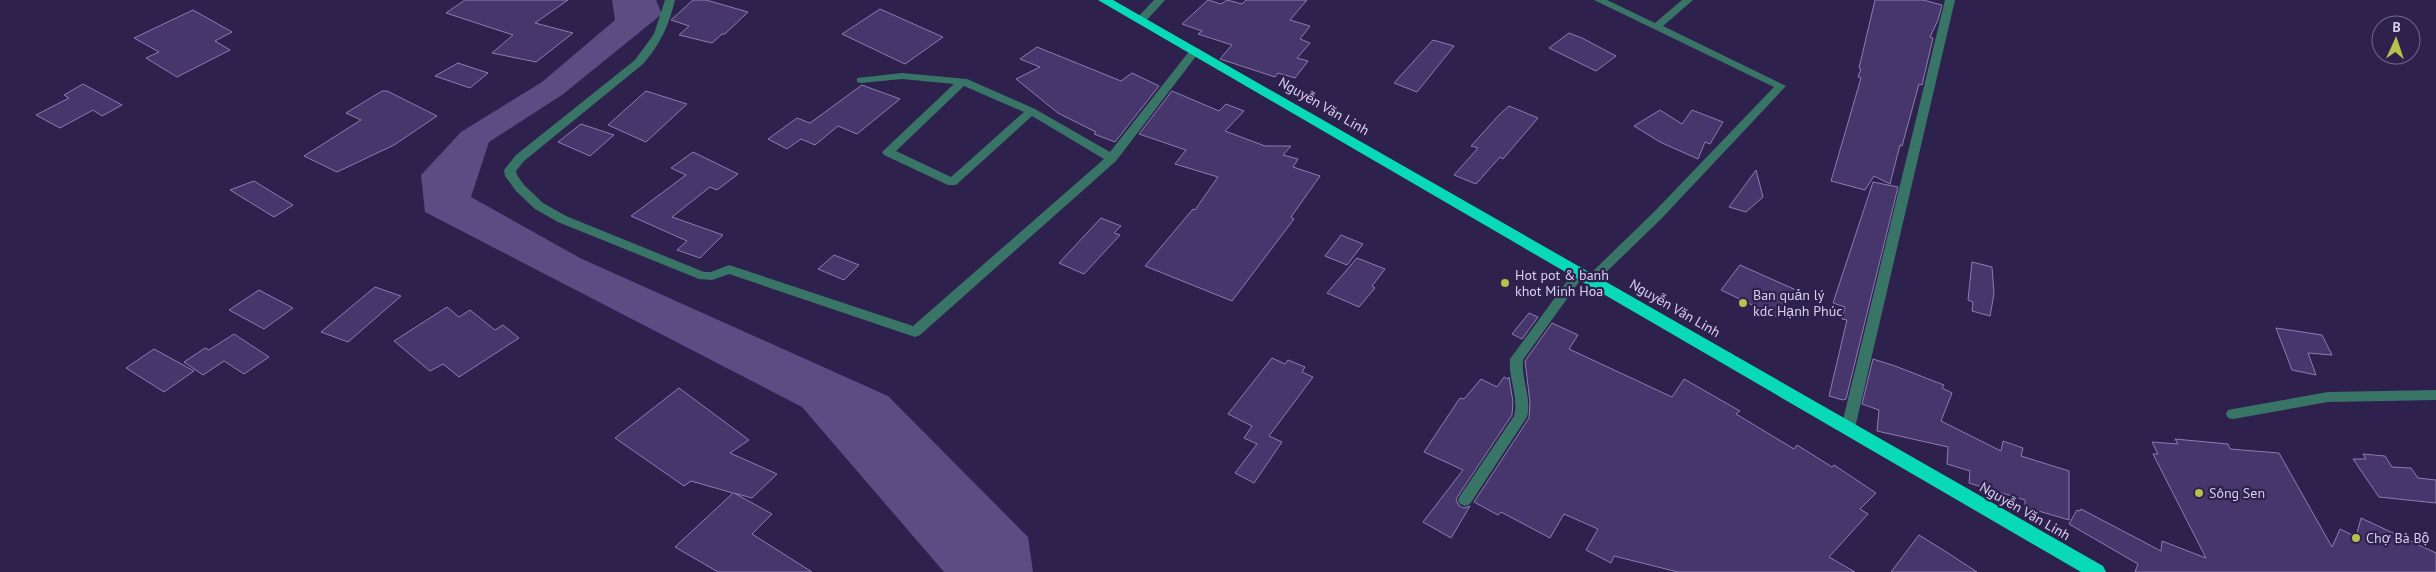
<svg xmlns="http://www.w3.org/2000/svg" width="2436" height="572" font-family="'PT Sans',sans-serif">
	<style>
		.water { fill: #5b4c83 }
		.building { fill: #46366b; stroke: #897db1 }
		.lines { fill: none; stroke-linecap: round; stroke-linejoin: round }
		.minor { fill: #397566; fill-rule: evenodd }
		.highway { fill: #08dab7; fill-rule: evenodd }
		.poi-dot { fill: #b4c24a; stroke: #2f214e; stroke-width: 2 }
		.labels { text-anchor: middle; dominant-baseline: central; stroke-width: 4.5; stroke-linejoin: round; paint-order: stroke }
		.street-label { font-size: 14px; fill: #d6d0ed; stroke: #2f214e }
		.poi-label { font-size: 14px; fill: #d6d0ed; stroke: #2f214e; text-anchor: start }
	</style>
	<rect width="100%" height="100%" fill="#2f214e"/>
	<path class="water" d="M612 0H656L662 14 562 95 489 142 471 197 580 258 888 396 1028 537 1033 572H944L802 407 425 212 421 175 461 132 542 82 615 20Z"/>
	<path class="building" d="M465 0H568L535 23 573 33 536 62 492 53 513 35 446 13Z
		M693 0H706L748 12 725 34H722L712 43 679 35 689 26 671 20Z
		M1208 0 1221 4 1227 0 1242 4 1246 0H1307L1290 20 1310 26 1300 39 1310 43 1297 58 1308 61 1295 78 1278 73 1275 77 1220 59 1232 45 1198 34 1202 31 1182 24Z
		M1875 0H1923L1942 5 1938 20 1930 37 1933 38 1922 85 1919 84 1902 146 1900 145 1890 184 1874 176 1865 190 1831 181 1861 78 1858 77 1861 69 1859 68Z
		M880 9 927 30 943 37 905 64 842 34Z
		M193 10 232 32 215 41 230 50 177 77 146 58 159 52 134 38Z
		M1569 33 1582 38 1616 56 1596 71 1549 48Z
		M1433 40 1454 46 1417 92 1394 83Z
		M1037 47 1121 81 1132 73 1159 86 1115 142 1094 134 1096 132 1058 113 1016 79 1040 67 1020 59Z
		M458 63 488 73 470 88 435 76Z
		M83 84 122 105 102 116 93 110 60 128 36 115 69 98 64 95Z
		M862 85 900 99 857 134 838 126 815 145 801 139 787 149 768 139 797 118 810 123Z
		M382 91H387L437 116 394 145 337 172 304 156 361 120 346 113Z
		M646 91 687 104 646 142 608 125Z
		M1172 91 1219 111 1226 104 1244 111 1225 131 1265 146H1291L1283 155 1298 159 1293 167 1320 176 1291 217 1294 219 1232 301 1145 266 1193 209 1195 210 1218 177 1175 164 1186 150 1139 134Z
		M1509 106 1538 118 1503 159 1500 157 1476 184 1454 175 1478 148 1471 146 1499 115Z
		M1660 110 1682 124 1692 110 1723 122 1710 144 1705 142 1698 159 1660 142 1634 126Z
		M581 124 614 135 590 156 558 142Z
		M693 152 738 174 717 190 710 187 672 217 723 235 700 258 677 250 687 241 631 216 686 175 671 168Z
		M1756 170 1763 197 1746 212 1729 207Z
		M254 181 293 205 274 217 230 190Z
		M1873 182 1898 187 1846 399 1843 400 1829 396 1847 320 1842 319 1845 307 1833 303Z
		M1101 218 1121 226 1114 233 1120 235 1084 274 1059 263Z
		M1341 235 1363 244 1347 265 1325 256Z
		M834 255 859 265 844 280 818 269Z
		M1357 258 1385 269 1372 286 1375 288 1359 307 1327 293Z
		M1972 262 1992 267 1994 294 1990 316 1972 311 1973 302 1968 300Z
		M1740 265 1796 290 1777 317 1721 290Z
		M375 287 401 296 348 342 321 332Z
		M259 290 293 308 264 329 229 310Z
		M447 307 459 317 470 310 495 330 503 325 519 338 459 377 443 364 430 371 394 341Z
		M1529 313 1538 317 1522 339 1512 334Z
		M1552 323 1578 335 1569 349 1672 397 1684 379 1740 411 1736 414 1794 449 1797 445 1832 467 1834 465 1876 493 1860 509 1868 514 1829 557 1855 572H1678L1614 556 1611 563 1586 550 1598 529 1564 514 1550 538 1501 512 1498 515 1474 502 1529 418 1530 402 1525 361Z
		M2276 328 2322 335 2332 355 2308 353 2316 375 2292 370Z
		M234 334 269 357 244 374 224 361 203 375 184 362 205 348 209 350Z
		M154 349 194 371 164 392 126 368Z
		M1272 358 1285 364 1288 360 1305 367 1302 372 1313 377 1269 436 1282 442 1254 483 1235 473 1257 444 1244 438 1252 426 1228 414Z
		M1873 359 1895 366 1944 385 1942 388 1952 393 1941 421 2001 451 2003 441 2023 448 2021 456 2069 471V520L2025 507V500L1969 483 1970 471 1947 464 1948 447 1877 431 1879 410 1862 404Z
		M1504 377 1508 379 1509 377 1513 402 1512 415 1456 499 1459 506 1464 508 1470 506 1451 538 1423 522 1463 470 1424 452 1460 398 1464 399 1481 379 1497 387Z
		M679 388 749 440 730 453 777 474 752 498 734 493 772 514 752 534 812 572H718L675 547 733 493 691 481 684 486 615 438Z
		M2175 439 2228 444 2230 449 2279 453 2332 547 2340 529 2356 537 2361 518 2436 553V572H2135L2138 564 2069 524 2077 510 2080 511 2081 509 2161 551 2162 541 2206 558 2153 454H2158L2152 442 2178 444Z
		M2363 454 2385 456 2392 467 2411 468 2418 478 2436 480V503L2379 497 2353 459H2366Z
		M1919 535 1951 555 1977 572H1891Z"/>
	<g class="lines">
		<path class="minor" d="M665 0H675C669 25 660 45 643 64L524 161 516 171 517 175 524 185 543 203 566 216 704 272H711L729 265 913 326 1104 159 1032 116 956 185H948L884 155 882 152 954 84 902 79 861 83 857 82V78L902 73 967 79 1035 109 1110 152 1191 49H1199L1200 51 1116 161 920 335 915 337 729 274 712 280 699 279 558 222 535 209 516 191 505 176 504 170 516 155 635 60 654 34ZM964 86 1024 112 951 177 896 151Z
			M1154 0H1165L1145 22H1137V18Z
			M1594 0H1607L1655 23 1682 0H1693L1663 26 1786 86 1662 218 1596 282H1588L1586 279 1588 276 1654 212 1774 87Z
			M1945 0H1955L1855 428 1853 432 1848 433 1843 432 1841 428Z
			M1580 268 1584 269 1586 272 1584 275 1523 360C1521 380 1532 397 1527 417L1470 504 1465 506 1460 504 1458 500 1460 496 1514 416C1519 396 1508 379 1510 359L1576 269Z
			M2436 390V400L2328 402 2233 419 2228 418 2226 414 2228 410 2233 409 2328 392Z"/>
		<path class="highway" d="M1098 0H1113L2103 566 2106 572H2081Z"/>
	</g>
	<g class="poi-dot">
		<circle cx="1505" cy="283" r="5"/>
		<circle cx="1743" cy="303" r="5"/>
		<circle cx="2199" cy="493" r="5"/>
		<circle cx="2356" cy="538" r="5"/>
	</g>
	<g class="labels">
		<g class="street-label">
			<text transform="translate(1324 106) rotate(30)">Nguyễn Văn Linh</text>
			<text transform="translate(1675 308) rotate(30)">Nguyễn Văn Linh</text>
			<text transform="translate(2025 511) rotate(30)">Nguyễn Văn Linh</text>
		</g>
		<g class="poi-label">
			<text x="1515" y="275">Hot pot &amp; banh<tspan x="1515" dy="16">khot Minh Hoa</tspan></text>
			<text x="1753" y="295">Ban quản lý<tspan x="1753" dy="16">kdc Hạnh Phúc</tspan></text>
			<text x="2209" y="493">Sông Sen</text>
			<text x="2366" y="538">Chợ Bà Bộ</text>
		</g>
	</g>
	<g transform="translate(2396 40) rotate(3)"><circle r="24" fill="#2f214e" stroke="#72678e"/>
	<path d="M0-4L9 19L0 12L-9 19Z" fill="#b4c24a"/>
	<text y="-8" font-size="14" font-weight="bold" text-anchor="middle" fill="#d6d0ed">B</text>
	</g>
</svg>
